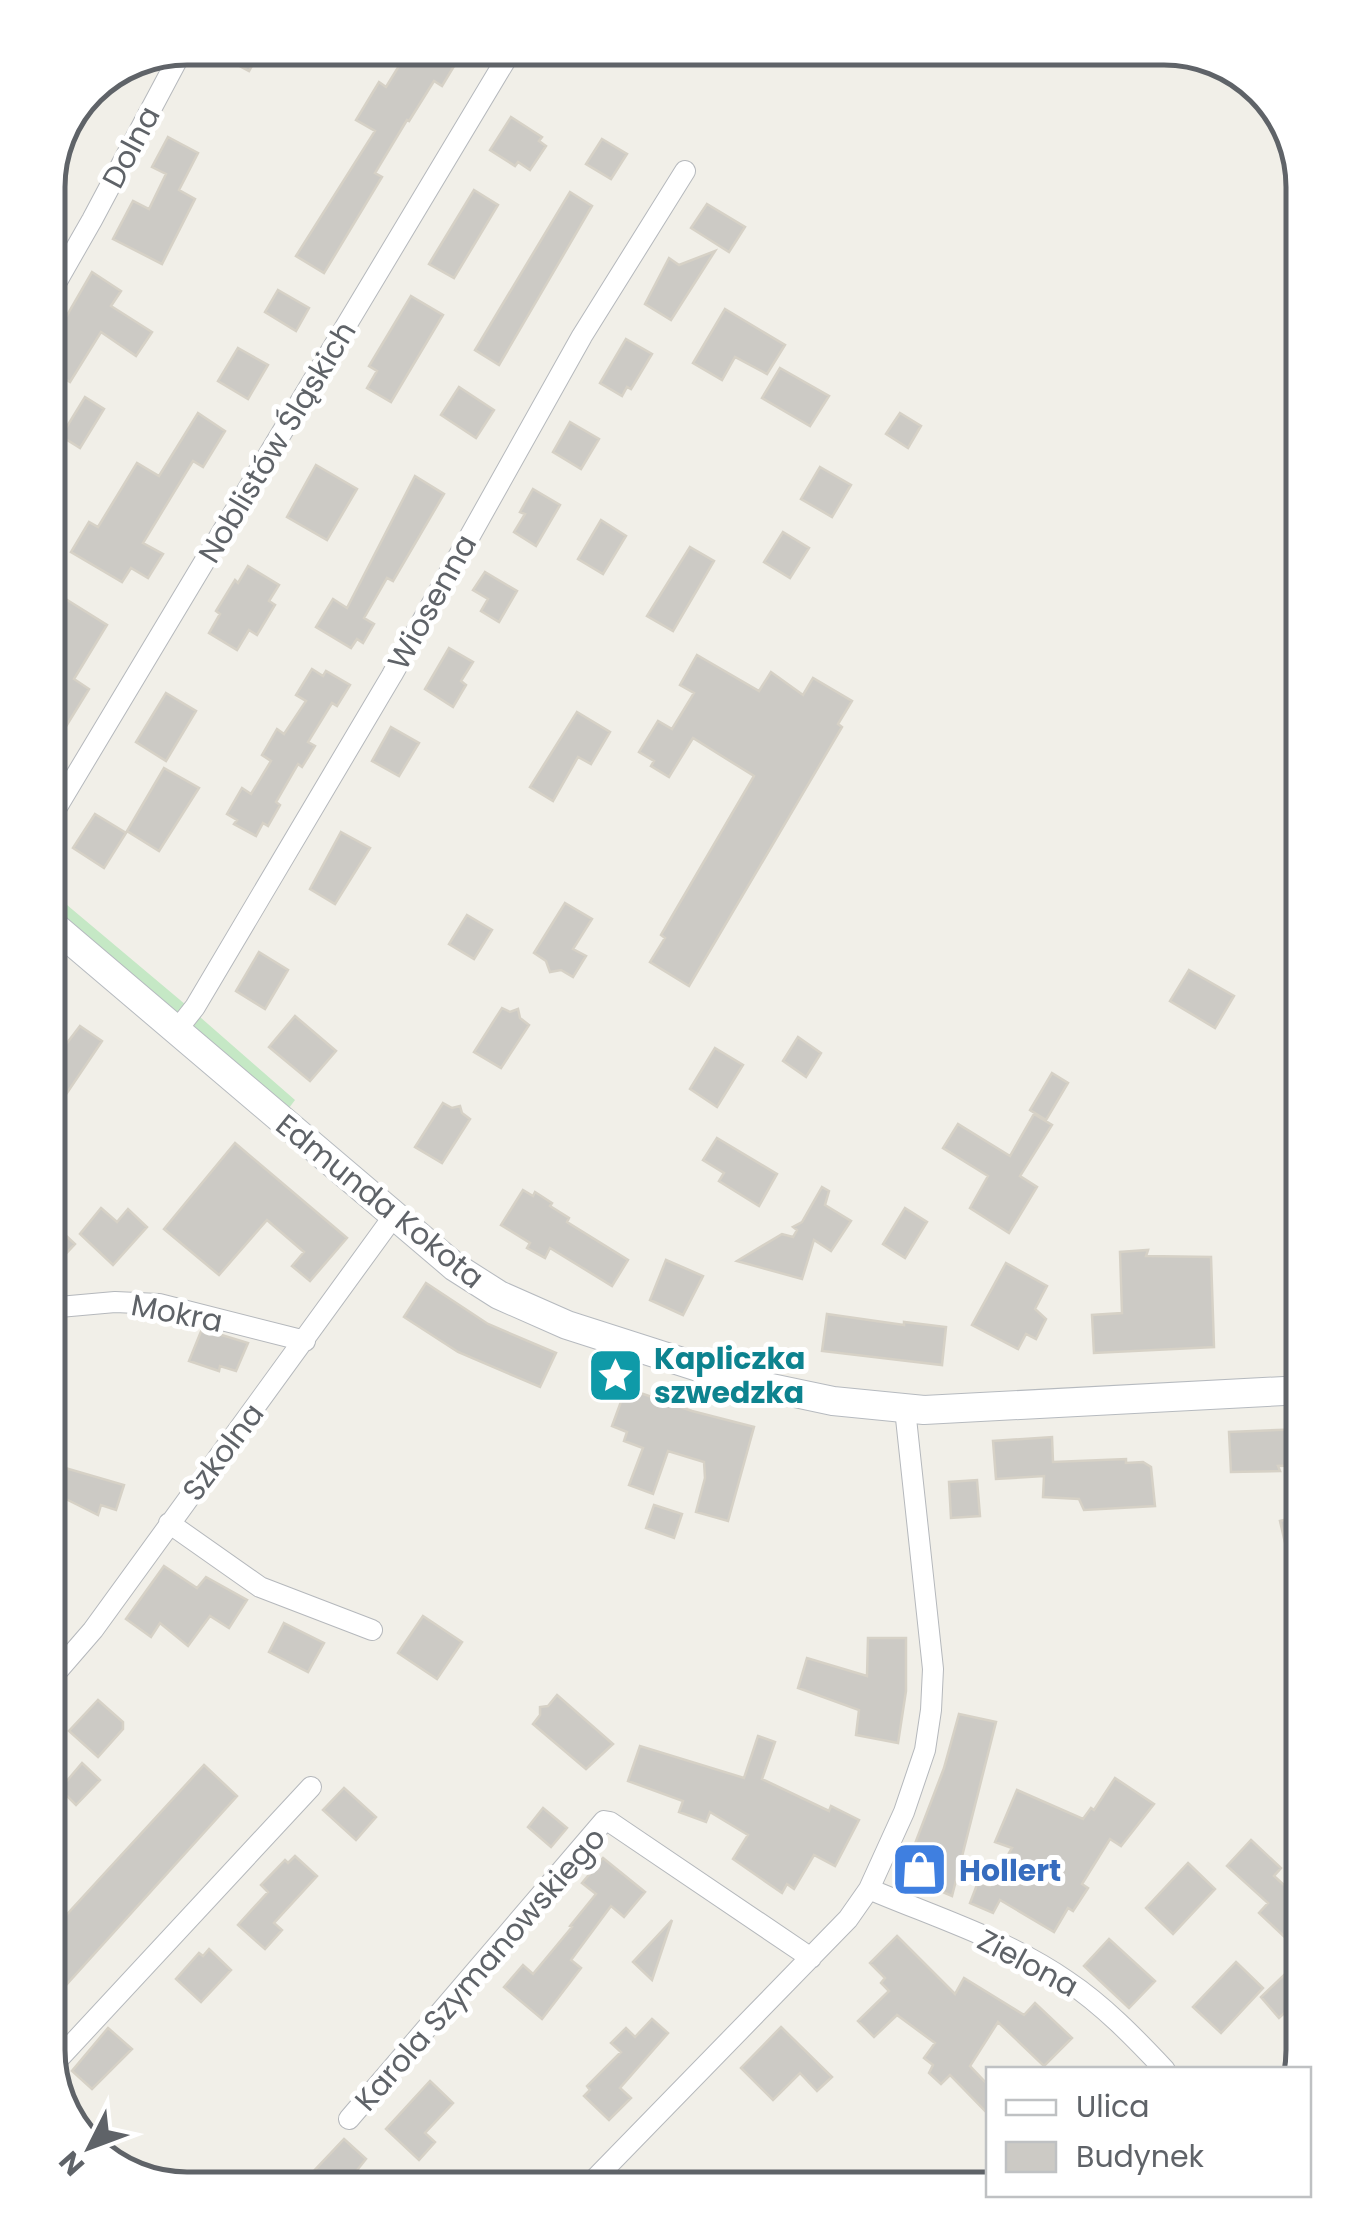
<svg xmlns="http://www.w3.org/2000/svg" width="1351" height="2237" font-family="Poppins,sans-serif">
	<style>
		.green { fill: #c5e8c5 }
		.building { fill: #cccac5; stroke: #d6d1c6; stroke-width: 2.5 }
		.lines { fill: none; stroke-linecap: round; stroke-linejoin: round }
		.street-casing { stroke: #b5b8bc; stroke-width: 22 }
		.secondary-casing { stroke: #b6babf; stroke-width: 30 }
		.street { stroke: #fff; stroke-width: 20 }
		.secondary { stroke: #fff; stroke-width: 28 }
		.labels { text-anchor: middle; dominant-baseline: central; stroke-width: 10; stroke-linejoin: round; paint-order: stroke }
		.street-label { font-size: 30px; fill: #5f6368; stroke: #fff }
		.culture-label { font-size: 30px; font-weight: bold; fill: #0d838f; stroke: #fff; text-anchor: start }
		.shop-label { font-size: 30px; font-weight: bold; fill: #366cbe; stroke: #fff; text-anchor: start }
		.rim { fill: none; stroke: #5f6368; stroke-width: 5 }
	</style>
	<rect width="100%" height="100%" fill="#f1efe8"/>
	<path class="green" d="M48 889 186 1005 179 1015 48 902Z
		M200 1017 295 1100 289 1108 193 1027Z"/>
	<path class="building" d="M206 48H262L249 71Z
		M410 48H465L442 86 434 81 409 121 407 120 375 173 382 177 324 273 296 256 375 131 356 120 379 82 386 87Z
		M511 117 542 137 539 141 546 146 530 170 518 162 515 166 490 150Z
		M168 137 198 153 179 190 195 199 162 264 113 239 133 201 149 209 166 174 152 167Z
		M602 139 627 154 611 179 586 164Z
		M474 190 498 205 454 278 429 264Z
		M570 192 592 206 499 365 475 350Z
		M707 204 745 227 729 252 691 228Z
		M715 251 671 320 645 304 669 258 679 265Z
		M92 272 121 291 111 306 152 332 136 356 101 332 70 382 48 368V348Z
		M278 290 309 308 296 331 265 312Z
		M411 296 443 315 391 402 367 388 377 371 369 366Z
		M725 309 785 345 767 374 735 357 722 380 693 363Z
		M626 339 652 354 631 389 627 387 622 396 600 383Z
		M238 348 268 365 248 399 218 381Z
		M780 368 829 396 810 426 762 398Z
		M459 387 494 410 476 438 441 415Z
		M85 397 104 409 80 448 61 436Z
		M198 413 225 431 203 467 193 461 143 543 163 554 148 578 131 568 122 582 71 552 89 522 98 527 137 463 159 476Z
		M900 413 921 426 908 448 886 434Z
		M570 422 599 439 581 469 553 452Z
		M316 465 357 489 327 540 287 517Z
		M820 467 851 485 832 517 801 499Z
		M415 476 444 494 393 581 387 578 364 618 374 624 363 643 357 639 351 648 316 627 333 599 347 608Z
		M533 489 560 505 536 546 514 532 525 514 520 512Z
		M601 520 626 536 603 574 578 559Z
		M783 532 809 548 790 578 764 562Z
		M690 547 714 561 673 631 647 616Z
		M248 566 279 585 269 601 275 605 257 635 249 630 237 650 209 633 220 614 216 611 235 580 238 583Z
		M485 572 517 591 499 622 481 611 488 599 473 590Z
		M48 588 107 625 74 679 89 689 65 728 48 718Z
		M449 648 473 662 461 681 466 685 453 707 425 689Z
		M697 655 759 691 771 672 803 695 813 678 852 701 838 724 842 727 689 986 650 962 665 938 661 935 754 776 693 738 669 777 651 766 654 761 639 752 658 721 672 729 694 693 680 685Z
		M312 669 323 676 326 671 350 685 337 706 332 703 308 742 315 746 302 767 298 764 276 802 280 805 268 826 263 823 256 836 234 824 237 820 227 814 242 788 251 794 271 761 262 755 277 729 284 734 306 701 296 695Z
		M166 693 196 711 166 761 136 742Z
		M577 712 610 732 591 764 578 757 553 801 530 787Z
		M391 727 419 743 399 776 372 761Z
		M164 768 199 788 159 851 127 831Z
		M95 814 126 833 104 868 73 848Z
		M341 832 370 848 335 904 310 889Z
		M565 903 592 919 573 949 586 956 573 977 561 970 550 972 546 961 534 953Z
		M467 915 492 930 474 959 449 944Z
		M259 952 288 970 265 1009 236 991Z
		M1189 970 1234 996 1215 1028 1170 1001Z
		M502 1008 510 1012 518 1009 520 1018 529 1025 501 1068 474 1052Z
		M295 1016 336 1051 310 1081 269 1047Z
		M80 1026 102 1041 67 1093 48 1078V1068Z
		M798 1037 821 1053 806 1077 783 1061Z
		M715 1048 743 1065 717 1107 690 1089Z
		M1052 1073 1068 1083 1046 1120 1030 1110Z
		M443 1103 452 1108 460 1106 462 1113 470 1119 442 1163 415 1147Z
		M1034 1114 1052 1125 1020 1176 1037 1187 1009 1233 970 1208 988 1176 943 1148 958 1124 1010 1156Z
		M717 1138 777 1174 759 1206 719 1181 724 1173 703 1160Z
		M235 1143 347 1238 310 1281 292 1266 304 1252 267 1220 219 1275 164 1229Z
		M822 1187 829 1191 825 1205 851 1221 831 1251 814 1240 802 1279 737 1261 782 1234 793 1237 797 1230 793 1227 802 1222Z
		M523 1190 533 1196 535 1192 552 1203 550 1206 569 1218 567 1222 628 1260 612 1286 550 1248 545 1258 527 1248 530 1243 501 1225Z
		M101 1208 117 1222 128 1209 147 1227 113 1265 80 1234Z
		M905 1208 927 1222 905 1258 883 1244Z
		M48 1219 75 1244 59 1261 48 1250Z
		M1148 1250 1146 1256 1211 1257 1214 1347 1094 1353 1092 1315 1122 1313 1120 1252Z
		M666 1260 703 1276 683 1315 650 1300Z
		M1006 1263 1047 1286 1035 1309 1046 1319 1036 1339 1026 1334 1018 1349 972 1325Z
		M426 1283 488 1324 556 1353 540 1387 458 1352 404 1317Z
		M827 1314 904 1325V1322L946 1327 942 1365 822 1351Z
		M202 1329 248 1343 236 1371 220 1366 219 1371 189 1361Z
		M626 1388 692 1411 754 1427 728 1521 696 1512 705 1478 704 1462 668 1451 653 1494 629 1485 643 1448 624 1441 627 1432 612 1426Z
		M1304 1429V1465L1278 1466 1280 1471 1231 1472 1229 1432Z
		M1052 1437 1053 1462 1126 1459V1463L1143 1462 1151 1467 1155 1506 1084 1510 1079 1499 1043 1497 1044 1476 996 1479 993 1441Z
		M48 1463 124 1485 116 1510 101 1505 98 1515 48 1490Z
		M977 1480 980 1516 951 1518 949 1482Z
		M654 1505 682 1514 674 1538 646 1528Z
		M1304 1515V1589L1296 1590 1280 1521Z
		M164 1566 197 1588 206 1577 247 1600 229 1628 210 1616 188 1646 160 1623 151 1637 126 1619Z
		M423 1616 462 1642 437 1679 398 1653Z
		M284 1623 324 1643 308 1672 269 1652Z
		M868 1638H906V1691L898 1743 856 1735 859 1710 798 1688 807 1658 867 1676Z
		M557 1695 613 1744 586 1769 533 1724 540 1715V1707L548 1706Z
		M98 1700 123 1722V1729L98 1757 69 1731Z
		M959 1714 996 1722 952 1896 903 1875 944 1768Z
		M758 1736 775 1742 762 1779 829 1811 831 1806 859 1820 835 1866 814 1855 794 1889 787 1884 782 1893 733 1859 748 1835 710 1812 706 1822 679 1812 683 1801 628 1781 640 1746 744 1778Z
		M82 1763 100 1780 76 1805 60 1789Z
		M204 1765 237 1796 48 2005V1935Z
		M1115 1778 1154 1804 1121 1846 1110 1839 1082 1884 1088 1888 1073 1911 1068 1908 1054 1932 1000 1900 993 1913 970 1903 978 1882 990 1886 1012 1848 995 1842 1017 1790 1083 1819 1091 1808 1094 1810Z
		M344 1788 376 1817 356 1840 323 1810Z
		M543 1808 567 1828 551 1847 528 1827Z
		M1251 1840 1281 1868 1274 1876 1304 1903V1955L1259 1913 1268 1903 1227 1866Z
		M295 1856 317 1876 274 1923 282 1930 265 1949 238 1925 268 1892 261 1885 285 1860 288 1863Z
		M603 1858 645 1892 624 1917 611 1906 571 1960 581 1968 542 2019 504 1987 523 1965 533 1974 572 1927 570 1926 596 1894 582 1883Z
		M1188 1863 1215 1889 1173 1934 1146 1908Z
		M672 1920 652 1980 633 1962Z
		M897 1936 955 1994 964 1978 1024 2015 1035 2003 1072 2038 1044 2066 998 2022 970 2066 988 2085V2114L950 2075 941 2084 929 2073 933 2065 924 2058 935 2043 897 2015 874 2037 858 2021 889 1991 881 1983 885 1978 870 1963Z
		M1109 1939 1155 1981 1129 2008 1084 1966Z
		M209 1949 231 1970 201 2002 176 1979 199 1953 203 1956Z
		M1304 1956V1995L1279 2018 1261 1997Z
		M1236 1962 1263 1988 1221 2033 1193 2007Z
		M652 2019 668 2033 620 2088 631 2098 609 2120 584 2096 590 2090 587 2086 621 2052 611 2043 626 2028 635 2037Z
		M781 2027 832 2077 817 2091 800 2073 773 2100 741 2068Z
		M108 2028 132 2049 92 2089 72 2071Z
		M430 2081 453 2103 425 2133 435 2142 419 2160 386 2129Z
		M344 2139 366 2159 342 2189H326L311 2174Z"/>
	<g class="lines">
		<defs>
			<path id="street" d="M48 297 92 220 183 49
				M48 822 505 61
				M176 1031 195 1007 392 675 582 336 685 171
				M48 1308 115 1302 159 1304 305 1341
				M169 1523 260 1587 372 1630
				M48 1682 93 1630 393 1217
				M869 1889C935 1917 1008 1940 1067 1981 1103 2005 1135 2038 1165 2070
				M51 2067 311 1787
				M349 2119 604 1821 610 1822 811 1958
				M585 2189 848 1919 869 1889 904 1812 925 1750 931 1710 933 1669 905 1409"/>
			<path id="secondary" d="M48 921 455 1267 499 1295 567 1325 748 1383 833 1401 924 1410 1303 1390"/>
		</defs>
		<use href="#street" class="street-casing"/>
		<use href="#secondary" class="secondary-casing"/>
		<use href="#street" class="street"/>
		<use href="#secondary" class="secondary"/>
	</g>
	<defs>
		<symbol id="sight-square" viewBox="-11 -11 22 22"><rect x="-9" y="-9" width="18" height="18" rx="4" fill="#0f9aa8" stroke="#fff"/><path d="M0-6L1.8-2.2L6-1.7L2.9 1.2L3.7 5.4L0 3.3L-3.7 5.4L-2.9 1.2L-6-1.7L-1.8-2.2Z" fill="#fff"/></symbol>
		<symbol id="shop-square" viewBox="-11 -11 22 22"><rect x="-9" y="-9" width="18" height="18" rx="4" fill="#3f7fe0" stroke="#fff"/><path d="M-5-2.5h2.3a2.7 3.5 0 0 1 5.4 0H5L5.5 6h-11ZM-1.5-2.5h3a1.5 2.3 0 0 0-3 0Z" fill="#fff"/></symbol>
	</defs>
	<g fill-rule="evenodd">
		<use href="#sight-square" x="584" y="1344" width="63" height="63"/>
		<use href="#shop-square" x="888" y="1838" width="63" height="63"/>
	</g>
	<g class="labels">
		<g class="street-label">
			<text transform="translate(131 147) rotate(-62)">Dolna</text>
			<text transform="translate(277 442) rotate(-59)">Noblistów Śląskich</text>
			<text transform="translate(432 602) rotate(-61)">Wiosenna</text>
			<text transform="translate(380 1201) rotate(39)">Edmunda Kokota</text>
			<text transform="translate(177 1313) rotate(11)">Mokra</text>
			<text transform="translate(223 1452) rotate(-53)">Szkolna</text>
			<text transform="translate(1028 1963) rotate(28)">Zielona</text>
			<text transform="translate(480 1969) rotate(-49)">Karola Szymanowskiego</text>
		</g>
		<g class="culture-label">
			<text x="654" y="1358">Kapliczka<tspan x="654" dy="34">szwedzka</tspan></text>
		</g>
		<g class="shop-label">
			<text x="959" y="1870">Hollert</text>
		</g>
	</g>
	<path d="M0 0H1351V2237H0ZM187 65H1164A122 122 0 0 1 1286 187V2050A122 122 0 0 1 1164 2172H187A122 122 0 0 1 65 2050V187A122 122 0 0 1 187 65Z" fill="#fff" fill-rule="evenodd"/>
	<path class="rim" d="M187 65H1164A122 122 0 0 1 1286 187V2050A122 122 0 0 1 1164 2172H187A122 122 0 0 1 65 2050V187A122 122 0 0 1 187 65Z"/>
	<rect x="986" y="2067" width="325" height="130" fill="#ffffff" stroke="#bfc1c3" stroke-width="2.5"/>
	<rect x="1006" y="2100" width="50" height="15" fill="#ffffff" stroke="#bfc1c3" stroke-width="2.5"/>
	<text x="1076" y="2117" font-size="30" fill="#5f6368">Ulica</text>
	<rect x="1006" y="2142" width="50" height="30" fill="#cccac5" stroke="#bfc1c3" stroke-width="2.5"/>
	<text x="1076" y="2167" font-size="30" fill="#5f6368">Budynek</text>
	<g transform="translate(90 2147) rotate(228)" stroke="#ffffff" stroke-width="8" paint-order="stroke">
	<path d="M0-8L18 38L0 25L-18 38Z" fill="#5f6368"/>
	<text y="-15" font-size="28" font-weight="bold" text-anchor="middle" fill="#5f6368">N</text>
	</g>
</svg>
